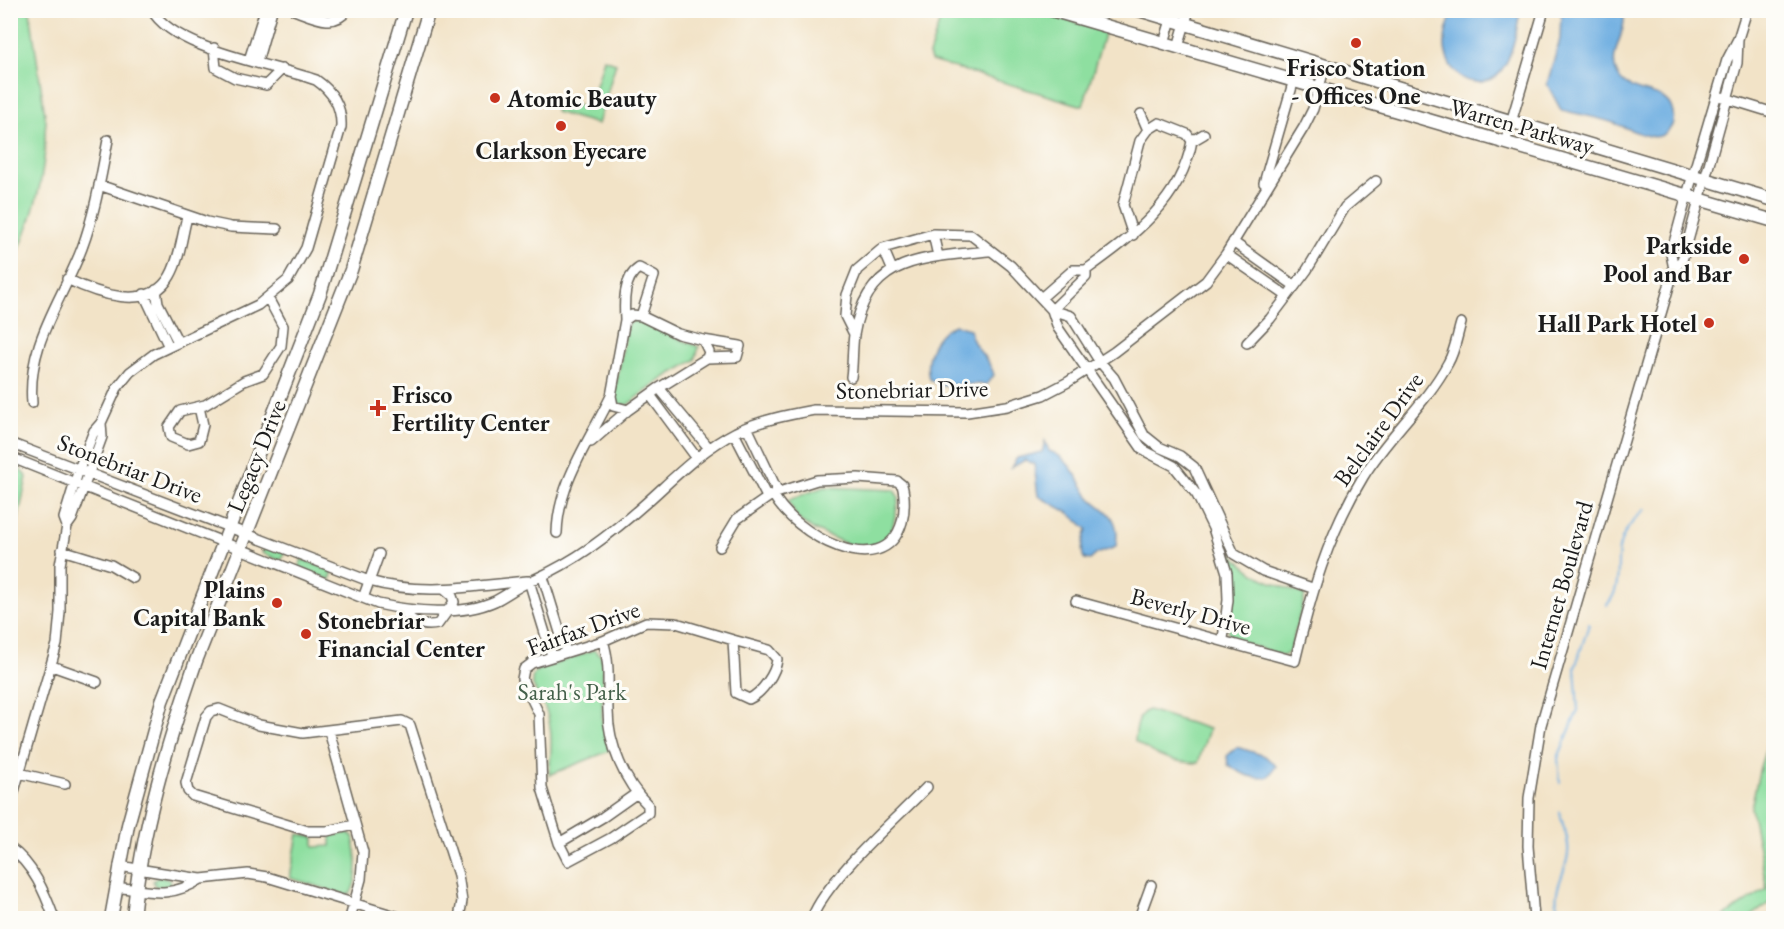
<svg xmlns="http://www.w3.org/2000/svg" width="1784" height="929" font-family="'EB Garamond',serif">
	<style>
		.green { fill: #8edfa0; stroke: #557e5e; stroke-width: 1.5 }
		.water { fill: #6eaee1; stroke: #45657e; stroke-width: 1.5 }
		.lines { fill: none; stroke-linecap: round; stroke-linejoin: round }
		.stream { stroke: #6eaee1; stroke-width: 2 }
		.minor-casing { stroke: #676258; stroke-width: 12 }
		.major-casing { stroke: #676258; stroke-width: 15 }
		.minor { stroke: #fff; stroke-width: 9 }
		.major { stroke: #fff; stroke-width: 12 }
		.poi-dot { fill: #c8321e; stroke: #fdfcf7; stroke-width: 2 }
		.labels { text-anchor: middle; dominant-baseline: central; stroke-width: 6; stroke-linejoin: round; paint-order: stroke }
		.poi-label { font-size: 24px; font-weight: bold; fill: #1c1c1c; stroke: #fdfcf7; text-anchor: start }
		.street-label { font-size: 24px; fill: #1c1c1c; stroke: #fdfcf7 }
		.park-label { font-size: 24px; fill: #44604a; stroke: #fdfcf7 }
	</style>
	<rect width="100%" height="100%" fill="#fdfcf7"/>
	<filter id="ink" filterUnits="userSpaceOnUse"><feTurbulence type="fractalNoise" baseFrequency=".0167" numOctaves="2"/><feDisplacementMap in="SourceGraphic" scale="12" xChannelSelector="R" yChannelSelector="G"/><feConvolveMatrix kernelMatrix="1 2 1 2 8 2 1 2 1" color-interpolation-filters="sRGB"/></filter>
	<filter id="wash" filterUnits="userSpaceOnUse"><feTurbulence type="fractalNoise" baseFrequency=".008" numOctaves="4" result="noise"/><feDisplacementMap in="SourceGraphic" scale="24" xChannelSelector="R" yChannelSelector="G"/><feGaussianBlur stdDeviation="1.35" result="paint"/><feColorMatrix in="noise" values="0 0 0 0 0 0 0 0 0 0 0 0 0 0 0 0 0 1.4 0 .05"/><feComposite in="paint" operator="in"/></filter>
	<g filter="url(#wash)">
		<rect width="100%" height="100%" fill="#f2e3c7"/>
		<path class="green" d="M11 10 30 11 46 122C44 135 46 146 44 159 40 198 26 234 11 270Z
			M943 11H1037L1105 31 1083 106 931 61 929 55Z
			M604 59 616 63 598 124 555 112 559 100 589 109Z
			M635 320 699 347 695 360 664 378 627 405 618 403 614 397 627 325Z
			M11 460 27 477 11 553Z
			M824 487 894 490 899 498 891 535 883 545 857 548 812 529 798 519 788 500Z
			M266 543 285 551 281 561 262 553Z
			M1229 550C1254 579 1270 582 1305 595L1290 651 1284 656 1231 639 1228 633 1233 584 1225 551Z
			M302 559 333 571 330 580 299 567Z
			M594 650 601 656 603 665 602 720 609 751 549 775C551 753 554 730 545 708 540 694 525 684 536 671Z
			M1148 710 1209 729 1198 763C1175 763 1153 755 1135 741 1136 730 1137 714 1148 710Z
			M1773 726V900L1749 918H1725L1724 916 1767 889 1751 808 1760 767Z
			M348 833 353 836C357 854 360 875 351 893L346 895 290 878 298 834 314 837V847L331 846V836Z
			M158 877 169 879 171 885 156 887 153 881Z"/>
		<path class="water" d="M1454 11H1520C1517 28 1514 49 1505 65 1483 105 1422 71 1454 11Z
			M1561 11H1623C1629 32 1607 52 1617 74 1625 91 1646 90 1661 97 1674 103 1678 122 1667 132 1662 136 1656 138 1650 136 1636 134 1624 126 1611 122 1595 117 1578 114 1561 110L1547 84 1560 39Z
			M955 325 970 329C971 348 990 357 994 375L987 384 939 385 929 379C924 359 933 332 955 325Z
			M1045 441 1049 451C1069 457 1078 480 1089 496 1096 505 1108 509 1113 519 1118 528 1117 538 1116 547L1097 554 1090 560 1084 559C1080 549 1084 539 1087 529L1069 513 1038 496 1034 464 1025 460 1011 468 1017 458 1042 452Z
			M1237 747 1265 756 1276 766 1268 777C1253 780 1242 774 1228 765L1227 756Z"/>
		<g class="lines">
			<path class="stream" d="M1607 605C1622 587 1616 570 1619 549 1622 533 1633 520 1645 509
				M1560 783 1558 758 1578 710 1575 668 1589 624
				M1560 918C1550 888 1564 881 1568 854 1570 838 1562 827 1560 812"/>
		</g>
	</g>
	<g filter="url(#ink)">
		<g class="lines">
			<defs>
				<path id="minor" d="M294 10C312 16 334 29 347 10
					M1164 43 1174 10
					M1178 47 1189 10
					M214 48 216 68 235 78 266 85 282 69
					M249 60 265 10
					M257 62 272 10
					M1722 97 1774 113
					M1141 114 1148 130
					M1192 141 1204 134
					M1505 143 1544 10
					M1264 183 1300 59
					M99 185 207 222 231 227 277 229
					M933 234 938 256
					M1233 242 1295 286
					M883 248 892 269
					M1226 254 1287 296
					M1674 269 1671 254 1687 195 1727 60 1738 39 1747 10
					M1086 270C1133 236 1181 201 1192 141L1187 134 1159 123 1148 130 1140 141 1123 205 1133 235
					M67 279C95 293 149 313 170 276 180 259 182 235 187 217
					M156 290 158 303 178 342
					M144 294 169 347
					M632 315 641 316 678 334 703 340 709 352 707 358 659 388 628 410 613 406 611 396 625 320Z
					M625 320C624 303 623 278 639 268L654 276 641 316
					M854 334 845 316 847 295 857 270 883 248 933 234 971 235 1011 266 1052 310 1086 277V270H1073L1041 298
					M703 340 740 346 737 357 707 358
					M1247 343 1270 319 1307 270 1345 207 1376 181
					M851 377C853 363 852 349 854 335 867 256 923 258 988 251
					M659 388 709 448
					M650 395 696 457
					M32 403C27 343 62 301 82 248 95 213 101 176 108 140
					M199 407 203 425 199 441 188 444 171 437 169 427 180 411 205 405 244 381 263 374 281 346 283 326 268 298
					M747 427 778 492
					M734 433 767 497
					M591 442 628 410
					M10 443 369 581C422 596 473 586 527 581
					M10 457 378 604C413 612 462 616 495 601 507 595 518 586 531 581 576 561 610 535 647 502 675 477 701 450 736 432 761 420 787 415 814 410L967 412 1007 406 1043 395 1068 382 1114 352 1206 281 1226 254 1304 127 1313 109 1325 66
					M858 478 897 481 902 485C905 495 905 511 902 522 884 585 793 534 773 494L817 480Z
					M67 526 72 519 102 437 101 423
					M557 533C558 483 590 440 611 396
					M720 547 737 519 773 494
					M62 550 111 565 133 578
					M543 577 566 652
					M529 581 552 656
					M363 598 379 554
					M1076 601 1295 661C1311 595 1327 536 1363 477 1388 436 1426 404 1448 363 1455 351 1457 336 1461 323
					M398 608C411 620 420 628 438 624L454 602 452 596 445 590
					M1223 639 1228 600 1227 573 1213 528 1197 495 1174 466 1143 450 1058 328 1052 310 1071 316 1100 362 1114 378 1144 435 1159 447 1180 456 1194 467 1234 554 1263 571 1312 588
					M733 640 769 650 777 659C776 673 762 693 749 699L736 693Z
					M603 641C611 665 607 687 608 711 608 744 625 783 648 805V813L611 838 568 861 559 843 542 788 539 714 522 679 524 669 532 663 603 641 646 622 676 623 733 640
					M52 666 97 682
					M329 731 363 852 361 879 350 918
					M19 773 65 784
					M10 805 57 644 60 612V565L67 526 64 518 79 469 94 431 101 423 117 388 130 372 154 354 258 305 288 280 306 248 341 127C342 107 332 91 316 80 272 64 174 50 152 10
					M355 825 327 831H308L193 796 188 791 186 783 206 717 211 711 219 709 259 725 303 733 402 721 410 725 458 875 462 901 459 918
					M559 843 603 817 637 793
					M10 848C33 864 45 893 54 918
					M119 866 201 879 248 874 267 877 402 918
					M115 887C150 891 170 899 201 879
					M812 918C828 877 894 821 927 787
					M1139 918 1151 885
					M1534 918 1528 846 1529 798 1541 725 1674 269 1682 260 1686 248 1737 63 1738 39
					M1763 918 1774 912"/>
				<path id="major" d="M1051 10 1774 221
					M1139 10 1774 200
					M111 918 128 825 162 701 320 294 406 10
					M133 918C141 830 167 745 196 661L351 270 429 10"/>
			</defs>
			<use href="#minor" class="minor-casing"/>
			<use href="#major" class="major-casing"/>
			<use href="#minor" class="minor"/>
			<use href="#major" class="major"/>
		</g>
	</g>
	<g class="poi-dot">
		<circle cx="1356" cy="43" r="6"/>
		<circle cx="495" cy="98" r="6"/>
		<circle cx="561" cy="126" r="6"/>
		<circle cx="1744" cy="259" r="6"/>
		<circle cx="1709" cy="323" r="6"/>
		<path d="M375 399h6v6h6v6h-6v6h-6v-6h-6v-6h6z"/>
		<circle cx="277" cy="603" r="6"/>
		<circle cx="306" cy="634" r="6"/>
	</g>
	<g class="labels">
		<g class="poi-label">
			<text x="1356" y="67" text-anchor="middle">Frisco Station<tspan x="1356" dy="28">- Offices One</tspan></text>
			<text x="507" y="98">Atomic Beauty</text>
			<text x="561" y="150" text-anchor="middle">Clarkson Eyecare</text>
			<text x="1732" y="245" text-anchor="end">Parkside<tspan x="1732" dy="28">Pool and Bar</tspan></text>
			<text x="1697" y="323" text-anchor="end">Hall Park Hotel</text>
			<text x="392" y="394">Frisco<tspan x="392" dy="28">Fertility Center</tspan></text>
			<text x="265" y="589" text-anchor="end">Plains<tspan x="265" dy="28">Capital Bank</tspan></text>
			<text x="318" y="620">Stonebriar<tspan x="318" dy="28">Financial Center</tspan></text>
		</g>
		<g class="street-label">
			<text transform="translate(1522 126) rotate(16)">Warren Parkway</text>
			<text transform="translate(912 389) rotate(-1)">Stonebriar Drive</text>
			<text transform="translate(1378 429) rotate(-54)">Belclaire Drive</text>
			<text transform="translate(256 456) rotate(-68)">Legacy Drive</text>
			<text transform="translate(130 468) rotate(21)">Stonebriar Drive</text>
			<text transform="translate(1561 585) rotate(-74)">Internet Boulevard</text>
			<text transform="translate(1191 611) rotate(15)">Beverly Drive</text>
			<text transform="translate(583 628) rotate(-20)">Fairfax Drive</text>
		</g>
		<g class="park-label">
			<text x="572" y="691">Sarah's Park</text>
		</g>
	</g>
	<rect width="1784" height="929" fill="none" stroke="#fdfcf7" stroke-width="36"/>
</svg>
